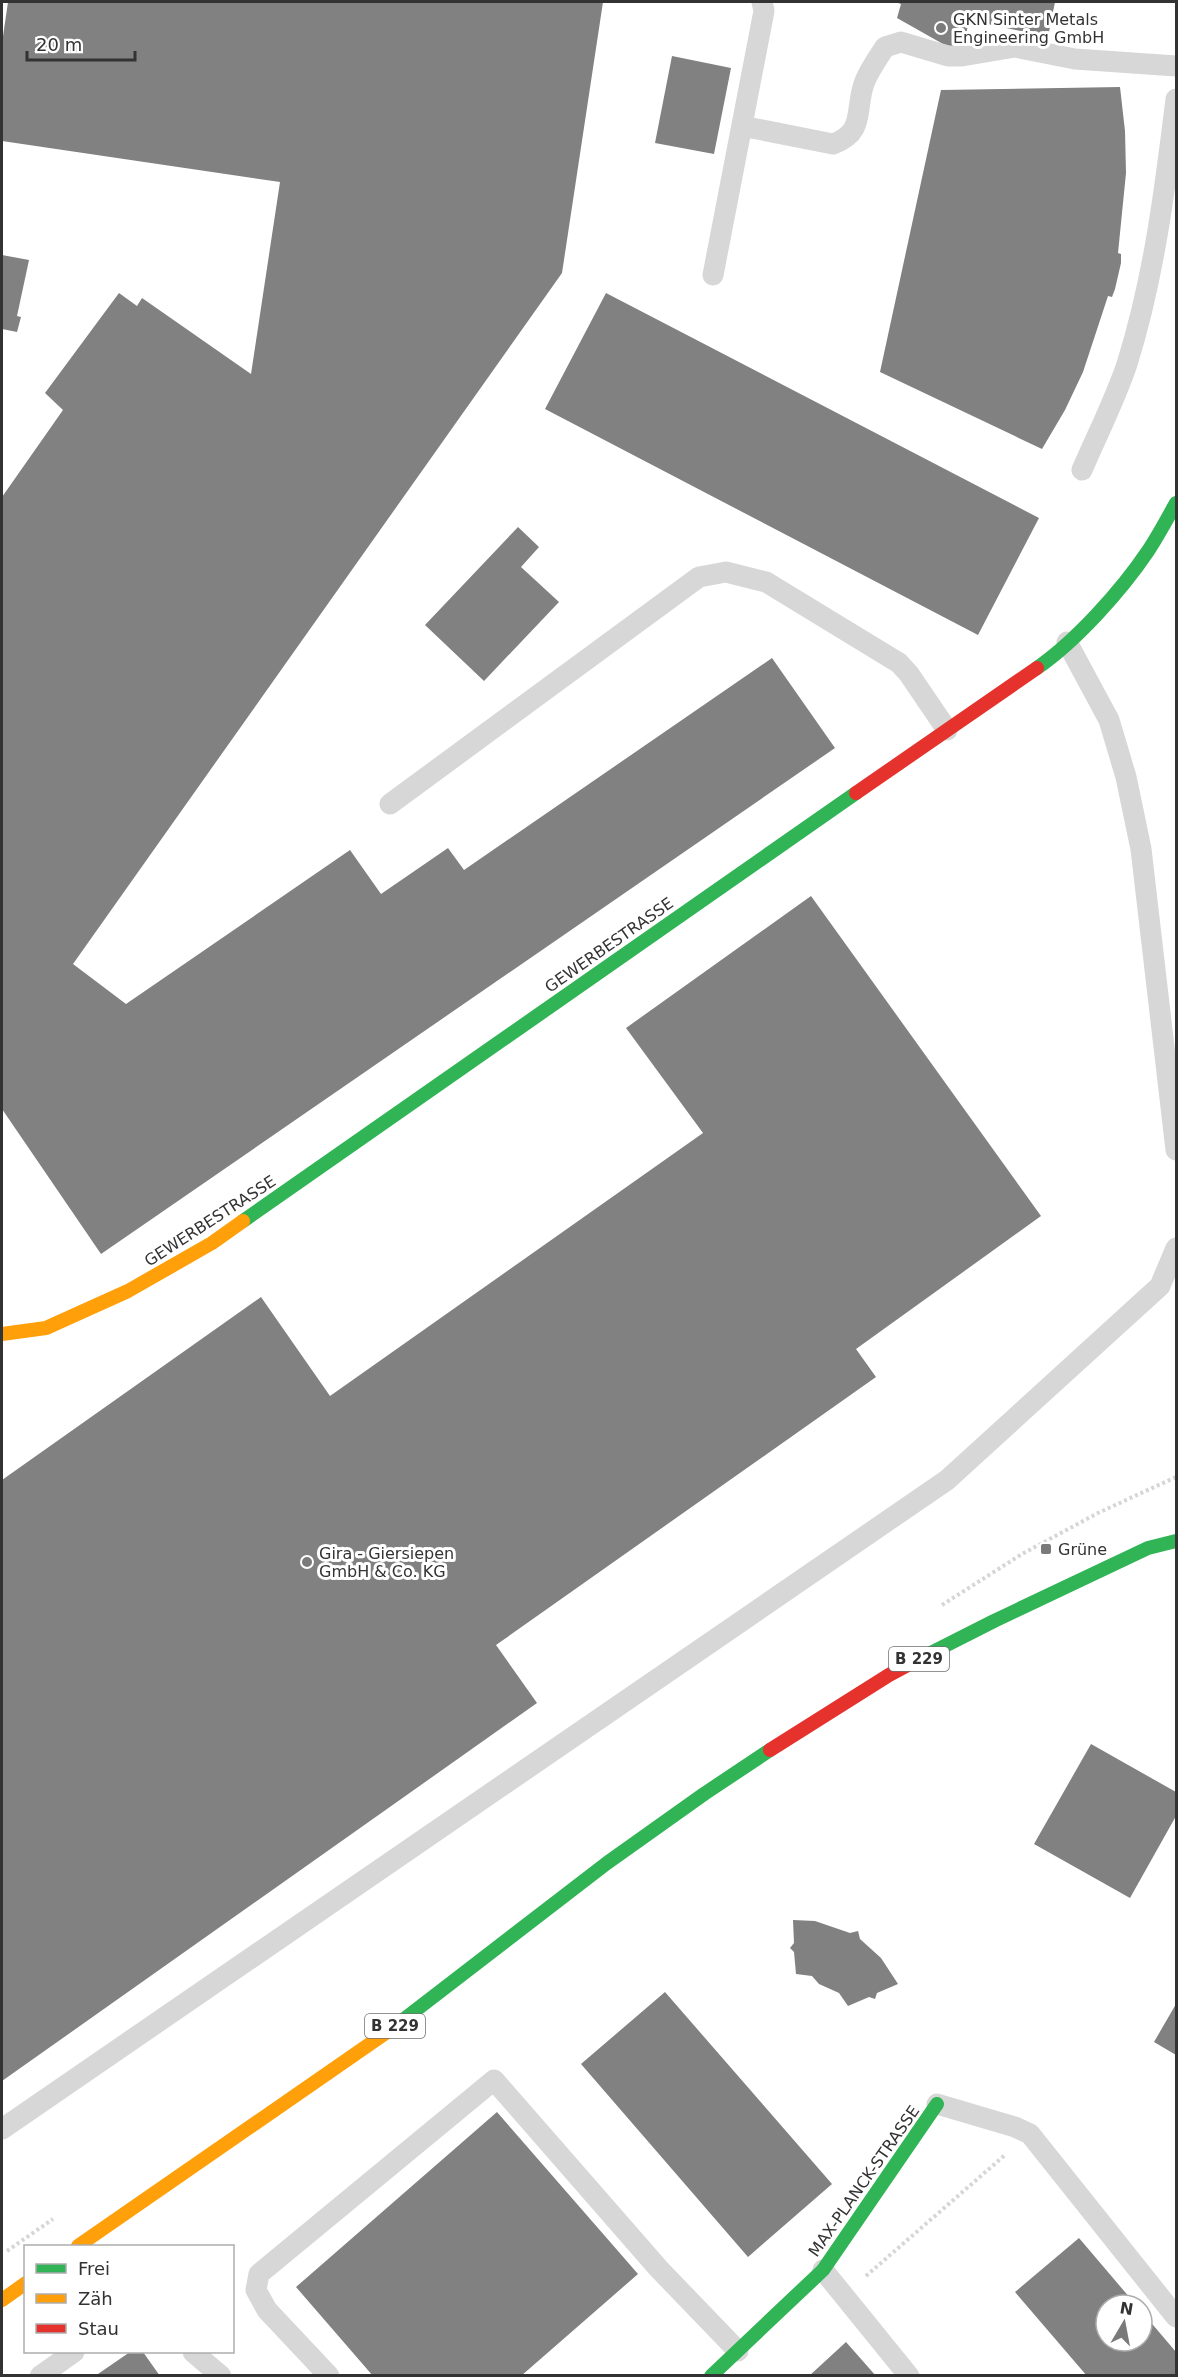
<svg xmlns="http://www.w3.org/2000/svg" width="1178" height="2377" font-family="'DejaVu Sans',sans-serif">
	<style>
		.building { fill: #818181 }
		.lines { fill: none; stroke-linecap: round; stroke-linejoin: round }
		.path { stroke: #d6d6d6; stroke-width: 4; stroke-dasharray: 3 3; stroke-linecap: butt }
		.lane { stroke: #d7d7d7; stroke-width: 21 }
		.fast { stroke: #30b455; stroke-width: 14 }
		.slow { stroke: #ff9f0a; stroke-width: 14 }
		.jam { stroke: #e5322d; stroke-width: 14 }
		.poi-dot { fill: #7a7a7a; stroke: #fff; stroke-width: 2 }
		.labels { text-anchor: middle; dominant-baseline: central; stroke-width: 6; stroke-linejoin: round; paint-order: stroke }
		.shield { fill: #fff; stroke: #707070; stroke-width: 1.5 }
		.shield-label { font-size: 15px; font-weight: bold; fill: #333 }
		.poi-label { font-size: 16px; fill: #333; stroke: #fff; text-anchor: start }
		.street-label { font-size: 16px; fill: #333; stroke: #fff }
	</style>
	<rect width="100%" height="100%" fill="#fff"/>
	<path class="building" d="M8 2H603L562 273 73 964 126 1004 350 850 381 894 448 848 464 870 772 658 835 748 101 1254 2 1109V497L63 410 45 393 119 293 137 306 142 298 251 374 280 182 2 141V43Z
		M895 2H1055L1048 37 969 20 963 50 943 44 897 18 901 4Z
		M672 56 731 68 714 154 655 143Z
		M1120 87 1125 131 1126 173 1118 253 1121 254V263L1115 289 1112 297 1108 296 1083 372 1065 410 1042 449 880 372 941 90Z
		M2 255 29 260 17 316 21 317 17 332 2 329Z
		M606 293 1039 518 978 635 545 409Z
		M518 527 539 547 521 567 559 602 484 681 425 625Z
		M811 896 1041 1216 856 1349 876 1377 496 1645 537 1703 2 2081V1480L261 1297 330 1396 703 1133 626 1028Z
		M1091 1744 1176 1792V1816L1130 1898 1034 1844Z
		M793 1920 815 1921 850 1933 858 1931 860 1939 881 1958 898 1984 877 1993 875 1999 869 1997 848 2006 839 1993 819 1984 812 1976 796 1974 794 1952 790 1948 794 1943Z
		M665 1992 832 2184 748 2257 581 2064Z
		M1176 2004V2055L1154 2042Z
		M497 2112 638 2274 521 2376H373L296 2287Z
		M1079 2238 1136 2305H1106V2341H1142V2312L1176 2352V2376H1087L1015 2292Z
		M846 2342 876 2376H809Z
		M130 2352H143L160 2376H95Z"/>
	<g class="lines">
		<path class="path" d="M942 1605 1022 1554 1098 1513 1176 1477
			M7 2251 53 2219
			M866 2276 1005 2155"/>
		<path class="lane" d="M742 126 833 144C867 132 854 107 865 81 870 69 878 58 885 47L901 42 948 56H962L1015 47 1075 59 1176 66
			M713 275 764 11 762 2
			M1082 470C1097 435 1115 400 1127 364 1154 278 1165 189 1176 99
			M1067 642 1109 720 1126 777 1141 849 1176 1150
			M390 804 699 577 726 572 766 582 899 663 909 674 947 730
			M937 2104 1015 2127 1030 2134 1176 2317
			M2 2129 947 1480 1160 1286 1176 1248
			M823 2270 909 2376
			M193 2352 221 2376
			M40 2376 74 2352
			M329 2376 267 2310 256 2290 259 2274 494 2080 659 2269 738 2351"/>
		<path class="fast" d="M1037 668C1076 641 1121 591 1148 551 1158 536 1167 519 1176 503
			M243 1221 856 793
			M917 1660 994 1621 1148 1548 1176 1541
			M390 2030 607 1863 704 1794 770 1750
			M711 2376 823 2270 937 2104"/>
		<path class="slow" d="M2 1334 46 1328 128 1291 212 1243 243 1221
			M78 2246 390 2030
			M2 2300 26 2283"/>
		<path class="jam" d="M856 793 1037 668
			M770 1750 889 1675 917 1660"/>
	</g>
	<g class="poi-dot">
		<circle cx="941" cy="28" r="6"/>
		<rect x="1040" y="1543" width="12" height="12" rx="3"/>
		<circle cx="307" cy="1562" r="6"/>
	</g>
	<g class="labels">
		<g class="shield">
			<rect x="889" y="1647" width="60" height="24" rx="4.5"/>
			<rect x="365" y="2014" width="60" height="24" rx="4.5"/>
		</g>
		<g class="shield-label">
			<text x="919" y="1659">B 229</text>
			<text x="395" y="2026">B 229</text>
		</g>
		<g class="poi-label">
			<text x="953" y="19">GKN Sinter Metals<tspan x="953" dy="18">Engineering GmbH</tspan></text>
			<text x="1058" y="1549">Grüne</text>
			<text x="319" y="1553">Gira - Giersiepen<tspan x="319" dy="18">GmbH &amp; Co. KG</tspan></text>
		</g>
		<g class="street-label">
			<text transform="translate(609 945) rotate(-35)">GEWERBESTRASSE</text>
			<text transform="translate(210 1221) rotate(-33)">GEWERBESTRASSE</text>
			<text transform="translate(864 2181) rotate(-55)">MAX-PLANCK-STRASSE</text>
		</g>
	</g>
	<rect width="1178" height="2377" fill="none" stroke="#333333" stroke-width="6"/>
	<rect x="24" y="2245" width="210" height="108" fill="#ffffff" stroke="#adadad" stroke-width="1.5"/>
	<rect x="36" y="2264" width="30" height="9" fill="#30b455" stroke="#adadad" stroke-width="1.5"/>
	<text x="78" y="2275" font-size="18" fill="#333333">Frei</text>
	<rect x="36" y="2294" width="30" height="9" fill="#ff9f0a" stroke="#adadad" stroke-width="1.5"/>
	<text x="78" y="2305" font-size="18" fill="#333333">Zäh</text>
	<rect x="36" y="2324" width="30" height="9" fill="#e5322d" stroke="#adadad" stroke-width="1.5"/>
	<text x="78" y="2335" font-size="18" fill="#333333">Stau</text>
	<g transform="translate(1124 2323) rotate(10)"><circle r="28" fill="#ffffff" stroke="#adadad" stroke-width="1.5"/>
	<path d="M0-4.5L10 22L0 15L-10 22Z" fill="#7a7a7a"/>
	<text y="-9" font-size="16" font-weight="bold" text-anchor="middle" fill="#333333">N</text>
	</g>
	<path d="M27 51v9h108v-9" fill="none" stroke="#333333" stroke-width="3"/>
	<text x="36" y="51" font-size="18" fill="#333333" stroke="#ffffff" stroke-width="4.5" paint-order="stroke">20 m</text>
</svg>
